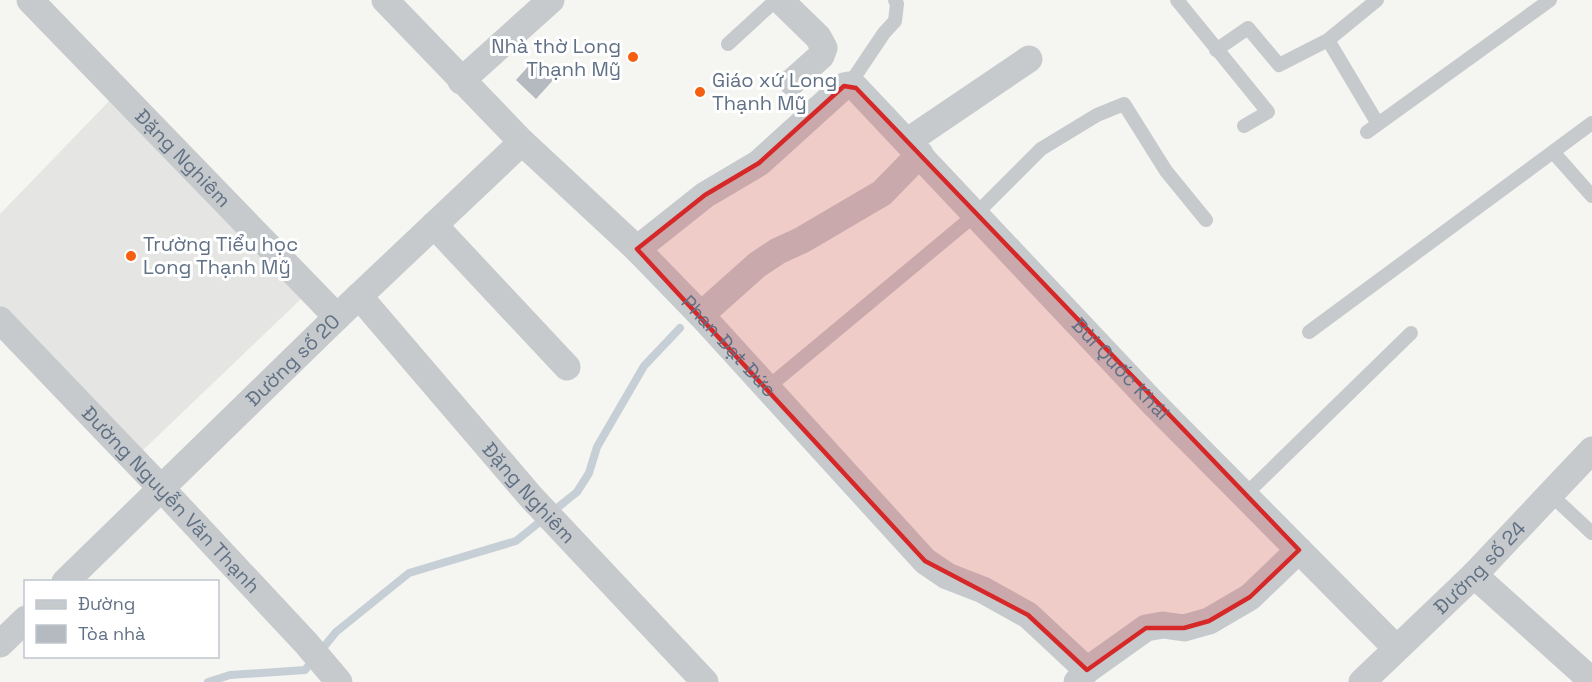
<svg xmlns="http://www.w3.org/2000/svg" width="1592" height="682" font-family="'Space Grotesk',sans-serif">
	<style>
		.built { fill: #e5e6e4 }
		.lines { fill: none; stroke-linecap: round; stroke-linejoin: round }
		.stream { stroke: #c6cfd5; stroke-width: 8 }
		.building { fill: #b4bac0 }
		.lane { stroke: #c7cacd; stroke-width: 14 }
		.street { stroke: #c7cacd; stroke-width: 27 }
		.marked { fill: #d62828; fill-opacity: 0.2; stroke: #d62828; stroke-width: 4.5; stroke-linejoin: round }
		.poi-dot { fill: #f65f10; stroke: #fff; stroke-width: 2 }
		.labels { text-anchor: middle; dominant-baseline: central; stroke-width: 6; stroke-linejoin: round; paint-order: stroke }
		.poi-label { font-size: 20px; fill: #617185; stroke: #fff; text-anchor: start }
		.street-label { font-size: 20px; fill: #617185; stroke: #fff }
	</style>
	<rect width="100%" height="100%" fill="#f5f5f1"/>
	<path class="built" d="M114 96 302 298 139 454 0 309V214Z"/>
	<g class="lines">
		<path class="stream" d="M208 682 230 675 305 670 336 632 409 573 516 541 577 492 589 473 597 447 644 366 680 328"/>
	</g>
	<path class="building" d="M535 59 555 78 536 99 516 80Z"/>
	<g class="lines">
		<path class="lane" d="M1177 0 1268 112 1244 126
			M1328 40 1377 0
			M728 44 776 0
			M1216 50 1248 28 1279 65 1328 40 1378 124
			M849 85 884 33 895 21 897 4 895 0
			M1367 132 1550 0
			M1553 152 1592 196
			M1309 332 1592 123
			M767 388 976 214 1041 149 1097 115 1124 104 1166 171 1206 220
			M1551 495 1592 533
			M1244 496 1411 333"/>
		<g class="street">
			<path id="s1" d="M30 0 337 317"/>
			<path id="s2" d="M385 0 522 142 637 249 701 315 925 561 947 576 983 590 1028 615 1087 670"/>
			<path d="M780 0 818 37 824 48 821 56 792 82"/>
			<path d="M461 81 551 0"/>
			<path d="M908 141 1029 59"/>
			<path d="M434 225 567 367"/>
			<path id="s3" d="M637 249 705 195 759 163 844 86 849 85 856 88 1152 402 1396 648"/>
			<path id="s4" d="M359 296 531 497 705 682"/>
			<path d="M701 315 757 265 778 251 802 240 882 193 920 154"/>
			<path id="s5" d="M0 320 162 489 306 643 339 682"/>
			<path d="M1474 575 1592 681"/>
			<path id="s6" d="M65 582 337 317 522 142"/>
			<path d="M0 644 26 619"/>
			<path d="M1077 682 1087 670 1146 628 1163 625 1184 628 1209 621 1250 597 1299 550"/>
			<path id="s7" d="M1362 682 1474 575 1592 450"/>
		</g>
	</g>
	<path class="marked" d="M844 86 856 88 1299 550 1250 597 1209 621 1184 628H1146L1087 670 1028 615 925 561 637 249 705 195 759 163Z"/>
	<g class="poi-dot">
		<circle cx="633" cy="57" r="6"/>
		<circle cx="700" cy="92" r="6"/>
		<circle cx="131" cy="256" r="6"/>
	</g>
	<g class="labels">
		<g class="poi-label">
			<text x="621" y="46" text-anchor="end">Nhà thờ Long<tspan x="621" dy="23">Thạnh Mỹ</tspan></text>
			<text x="712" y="80">Giáo xứ Long<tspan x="712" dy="23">Thạnh Mỹ</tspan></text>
			<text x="143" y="244">Trường Tiểu học<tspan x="143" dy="23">Long Thạnh Mỹ</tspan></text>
		</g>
		<g class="street-label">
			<text stroke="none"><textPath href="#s1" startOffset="220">Đặng Nghiêm</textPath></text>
			<text stroke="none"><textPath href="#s2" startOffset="488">Phan Đạt Đức</textPath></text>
			<text stroke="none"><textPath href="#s6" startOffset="318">Đường số 20</textPath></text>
			<text stroke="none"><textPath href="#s3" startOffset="663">Bùi Quốc Khái</textPath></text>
			<text stroke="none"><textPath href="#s4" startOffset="260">Đặng Nghiêm</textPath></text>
			<text stroke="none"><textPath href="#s5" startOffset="248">Đường Nguyễn Văn Thạnh</textPath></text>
			<text stroke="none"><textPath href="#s7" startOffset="164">Đường số 24</textPath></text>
		</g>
	</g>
	<rect x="24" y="580" width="195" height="78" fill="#ffffff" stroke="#c0c6ce" stroke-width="1.5"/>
	<rect x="36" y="600" width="30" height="9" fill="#c7cacd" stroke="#c0c6ce" stroke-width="1.5"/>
	<text x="78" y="610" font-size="18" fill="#617185">Đường</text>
	<rect x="36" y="625" width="30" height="18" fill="#b4bac0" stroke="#c0c6ce" stroke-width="1.5"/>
	<text x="78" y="640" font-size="18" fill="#617185">Tòa nhà</text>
</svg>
